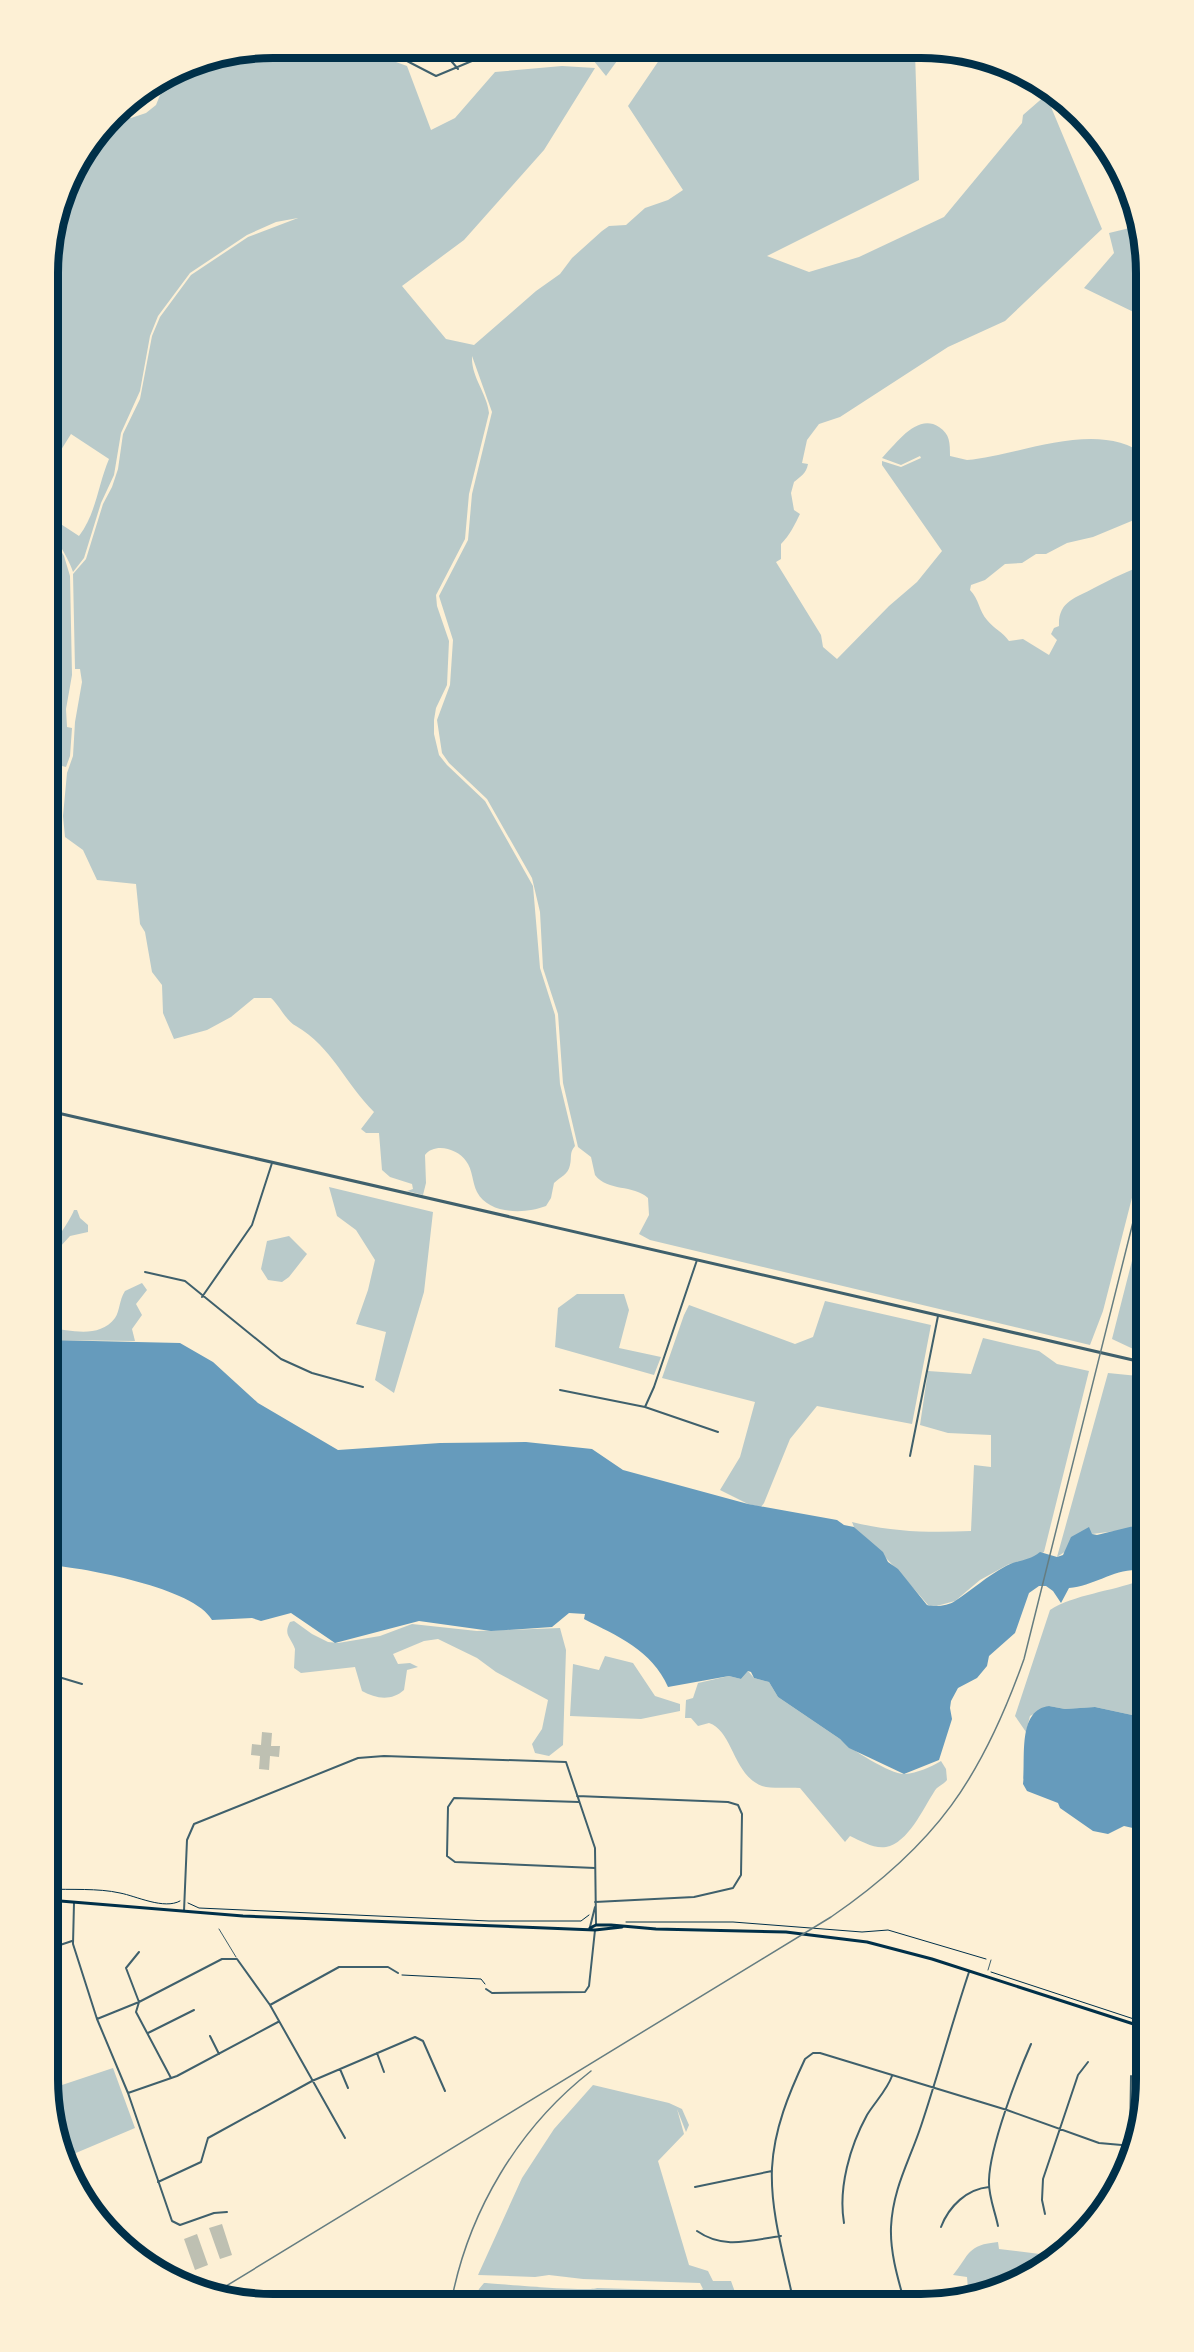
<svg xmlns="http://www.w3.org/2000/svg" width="1194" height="2352" font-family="'Nunito Sans',sans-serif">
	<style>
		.green { fill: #b9caca }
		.water { fill: #669bbc }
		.building { fill: #bec0b2 }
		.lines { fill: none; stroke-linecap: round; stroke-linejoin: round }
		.path { stroke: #003049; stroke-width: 1 }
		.service { stroke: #3f606c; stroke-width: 1 }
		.minor { stroke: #3f606c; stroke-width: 2 }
		.tertiary { stroke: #3f606c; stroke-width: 3 }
		.secondary { stroke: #003049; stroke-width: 3 }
		.rail { stroke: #657d81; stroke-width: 1.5 }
		.rim { fill: none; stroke: #003049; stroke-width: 8 }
	</style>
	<rect width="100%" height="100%" fill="#fdf0d5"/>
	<path class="green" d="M585 50H625L606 76Z
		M666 50 915 52 919 180 767 256 809 272 859 257 944 217 1022 123 1023 115 1046 95 1102 229 1005 321 948 347 840 417 819 424 807 440 802 463 808 464C806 474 801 476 794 482L791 493 794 510 800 514C795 524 790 535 781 544V559L776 562 821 635 823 647 837 659 889 606 917 582 942 551 882 465V461L901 467 921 458 920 456 901 465 882 458C897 443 917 413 939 427 950 434 950 443 950 456L967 460C1022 455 1099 418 1146 456V515L1093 537 1067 543 1046 554H1036L1022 563 1005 564 985 580 971 585 970 590C979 599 979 611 987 620 994 629 1003 632 1009 641L1023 639 1049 655 1057 640 1051 634 1054 628 1059 626C1058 601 1076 598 1094 588 1113 578 1126 572 1146 564V819L1139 822 1146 832V1143L1103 1311 1090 1345 650 1240 639 1234 649 1215 648 1198C633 1184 608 1192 595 1175L591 1157 578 1147 563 1083 558 1014 543 968 540 912 532 878 487 799 449 763 442 753 437 720 450 685 453 640 439 596 468 540 472 494 492 412 472 356C471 377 487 393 489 413L469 494 465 539 436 595 437 606 449 641 447 685 436 708 434 720V734L439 755 447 765 485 801 533 886 540 968 555 1015 560 1084 575 1146C569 1153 572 1157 570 1165 568 1175 560 1177 554 1183L551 1198 546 1206C526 1214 489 1215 477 1192 472 1182 473 1170 466 1161 458 1149 435 1142 425 1155L426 1183 423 1195 407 1191 413 1189 412 1184 390 1177 382 1170 379 1133H366L361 1129 374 1112C344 1082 333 1048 296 1026 286 1021 280 1006 271 998H254L231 1017 207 1030 174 1039 163 1013 162 985 152 972 145 932 140 924 136 884 97 880 83 850 65 837 63 816 67 773 73 756 75 722 82 682 80 669H75L73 574 86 559 103 504 112 487 118 469 123 434 140 399 152 336 160 317 191 275 248 237 298 218 276 222 247 235 190 273 158 316 150 336 140 391 121 433 114 475 101 503 84 558 73 572C67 552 50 536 50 517L79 536C96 514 98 485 109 459L71 434 61 450 50 449V245L71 174 115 117 131 118 146 113 156 105 160 95 193 69 207 62 237 56 249 60 271 61 294 55 306 57 358 55 385 58 407 66 431 130 455 118 495 72 562 66 595 68 544 150 464 240 402 286 446 339 474 345 536 291 560 274 572 258 602 231 609 226 626 225 645 208 668 200 683 190 628 106Z
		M1138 226 1146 274V318L1084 288 1114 253 1109 233Z
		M50 532 64 556 70 576 72 675 66 709 67 727 72 728 70 756 66 767 62 766 50 797Z
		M329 1187 433 1212 424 1292 394 1393 375 1380 386 1332 356 1324 368 1290 375 1260 356 1230 337 1216Z
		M1146 1206V1355L1112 1339Z
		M74 1210H77L80 1218 88 1225V1232L70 1236 49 1259C49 1246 69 1224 74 1210Z
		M289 1236 307 1254 289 1277 282 1282 268 1280 261 1269 267 1241Z
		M142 1283 147 1290 136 1304 142 1315 132 1329 135 1341 49 1340V1328C71 1330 99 1339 115 1318 120 1311 119 1300 125 1291Z
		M577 1294H624L629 1310 619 1348 661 1357 654 1375 555 1347 558 1308Z
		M825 1301 931 1325 912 1424 817 1406 790 1439 764 1503 761 1507 748 1504 720 1490 740 1457 755 1402 662 1378 684 1315 689 1305 795 1344 813 1337Z
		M983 1338 1039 1351 1057 1364 1089 1371 1044 1552 1024 1562 1009 1564 980 1580 955 1601 933 1607 928 1605C904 1577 881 1551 854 1527L852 1522C893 1532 929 1533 971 1531L974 1465 991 1467V1435L948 1433 920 1425 928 1371 971 1374Z
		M1108 1373 1138 1376 1146 1416V1520L1124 1530 1092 1534 1057 1557Z
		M1139 1581 1146 1583V1718L1095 1707 1065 1709 1049 1706 1030 1716 1026 1732 1015 1716 1050 1610C1073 1595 1112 1591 1139 1581Z
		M294 1621 312 1634 328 1642 338 1643 380 1636 412 1624 477 1631 560 1628 566 1650 563 1745 549 1756 535 1753 532 1744 542 1729 548 1700 496 1672 477 1658 438 1639 424 1641 393 1654 398 1664 410 1663 418 1667 407 1670 404 1690C392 1701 376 1699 362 1691L355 1667 301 1673 294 1668 295 1649C291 1637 283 1635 290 1622Z
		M605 1656 633 1663 655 1696 680 1704V1711L641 1719 570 1716 573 1664 599 1670Z
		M748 1671 754 1678 769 1682 778 1697 840 1739C850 1749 892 1775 905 1774 917 1773 931 1767 941 1761L946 1769 947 1780C943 1785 937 1786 934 1792 923 1809 908 1843 886 1847 874 1849 861 1841 850 1836L845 1842 800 1788C788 1787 772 1789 762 1786 733 1775 733 1731 709 1723L698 1726 691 1718H685L686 1700 693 1698 698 1683 729 1676 741 1679Z
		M113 2068 135 2128 64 2158 60 2150 50 2089Z
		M593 2085 669 2103 682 2109 689 2125 686 2132 677 2109 684 2134 658 2161 689 2265 708 2271 713 2281H731L735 2292 734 2303H474L479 2289 484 2283C501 2284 589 2292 597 2288L699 2291 703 2289 700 2283 583 2279 549 2275 535 2277 478 2275 522 2178 554 2129Z
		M998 2242 999 2249 1056 2256 1046 2266 992 2292 968 2289 967 2277 953 2275C970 2254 967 2245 998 2242Z"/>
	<path class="water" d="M49 1340 180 1343 213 1362 258 1403 338 1450 440 1443 526 1442 592 1449 623 1470 748 1504 837 1520 844 1525 854 1527 883 1552 888 1562 898 1569 927 1605C935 1607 948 1606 955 1601 972 1590 987 1576 1006 1566 1018 1560 1029 1561 1040 1552L1057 1557 1063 1555 1071 1537 1089 1527 1092 1534 1097 1535 1146 1523V1571C1118 1565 1096 1586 1069 1588L1061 1603 1053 1591 1046 1586H1039L1029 1593 1015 1633 989 1656 987 1666 977 1678 958 1688 951 1701 950 1708 952 1719 939 1760 904 1774 849 1748 840 1739 778 1697 769 1682 754 1678 751 1672 748 1671 741 1679 729 1676 668 1687C652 1650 617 1636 584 1619L585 1614 569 1613 552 1627 491 1631 419 1621 335 1643 291 1613 261 1621 252 1618 212 1620C195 1588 85 1568 49 1565Z
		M1049 1706 1065 1709 1095 1707 1146 1718V1831L1124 1826 1108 1834 1093 1831 1060 1808 1058 1803 1027 1791 1023 1784C1026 1758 1017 1710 1049 1706Z"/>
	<path class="building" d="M262 1732 272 1733 271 1746H280L279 1757 270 1756 269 1770 259 1769 260 1756 251 1755 252 1744 261 1745Z
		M222 2224 232 2255 220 2259 209 2228Z
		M197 2234 208 2265 195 2270 184 2239Z"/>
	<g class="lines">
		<path class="path" d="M48 1889C71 1890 98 1888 120 1893 136 1896 164 1910 180 1901
			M188 1903 199 1908 489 1921H581L589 1915
			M626 1922H733L862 1932 888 1930 986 1959
			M991 1972 1146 2023
			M402 1975 481 1979 485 1984"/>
		<path class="service" d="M219 1929 236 1957
			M988 1970 991 1960"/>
		<path class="minor" d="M441 49 458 69
			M246 54 372 51 407 61 436 76 491 53 535 50
			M146 97C171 94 184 70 207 61
			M145 1272 185 1281 281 1359 312 1373 363 1387
			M202 1297 252 1225 272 1163
			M560 1390 645 1407 718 1432
			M645 1407 654 1387 697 1260
			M910 1456 938 1316
			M48 1679 52 1675 82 1684
			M577 1796 728 1802 738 1805 742 1814 741 1875 733 1888 694 1897 595 1902
			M579 1802 454 1798 448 1807 447 1856 455 1862 595 1868
			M74 1903 73 1944 97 2019 128 2093 172 2221 180 2225 214 2213 227 2212
			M184 1911 187 1840 194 1824 358 1758 384 1756 566 1762 595 1848 596 1924
			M590 1927 595 1907
			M48 1949 72 1941
			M139 1952 126 1968 139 2002 136 2012 171 2078
			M486 1989 492 1993 585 1992 589 1986 595 1930
			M270 2005 339 1967H388L398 1973
			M97 2019 139 2002 222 1959H237L270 2005 345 2138
			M148 2033 194 2010
			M210 2036 219 2054
			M377 2053 384 2072
			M340 2069 348 2088
			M128 2093 177 2076 278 2022
			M1121 2178 1130 2140 1131 2076
			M158 2182 201 2162 208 2138 312 2081 415 2037 423 2041 445 2091
			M695 2187 772 2171
			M1045 2214 1042 2200 1043 2179 1078 2075 1088 2062
			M844 2223C838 2188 850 2146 867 2115 875 2102 887 2090 892 2076
			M998 2226C995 2211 988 2195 989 2180 990 2146 1017 2076 1031 2044
			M941 2227C949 2206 967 2189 989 2187
			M697 2231C724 2250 751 2240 781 2236
			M794 2304C785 2260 770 2212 772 2168 774 2129 789 2093 805 2059L813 2053H820L1007 2110 1099 2143 1133 2146
			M905 2304C898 2279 890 2253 891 2227 893 2188 909 2162 921 2126 938 2075 952 2023 969 1972"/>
		<path class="tertiary" d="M49 1111 1146 1363"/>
		<path class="secondary" d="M48 1900 243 1916 595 1930 622 1927
			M590 1928 596 1925H611L656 1929 786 1932 867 1942 932 1959 1146 2028"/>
		<path class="rail" d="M213 2294 831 1917C936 1845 982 1778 1024 1659L1146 1170
			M451 2303C468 2212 518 2128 591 2071"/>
	</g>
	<path d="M0 0H1194V2352H0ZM273 58H921A215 215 0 0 1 1136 273V2079A215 215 0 0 1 921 2294H273A215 215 0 0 1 58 2079V273A215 215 0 0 1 273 58Z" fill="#fdf0d5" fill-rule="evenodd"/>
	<path class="rim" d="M273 58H921A215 215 0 0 1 1136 273V2079A215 215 0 0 1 921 2294H273A215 215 0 0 1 58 2079V273A215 215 0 0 1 273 58Z"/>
</svg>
